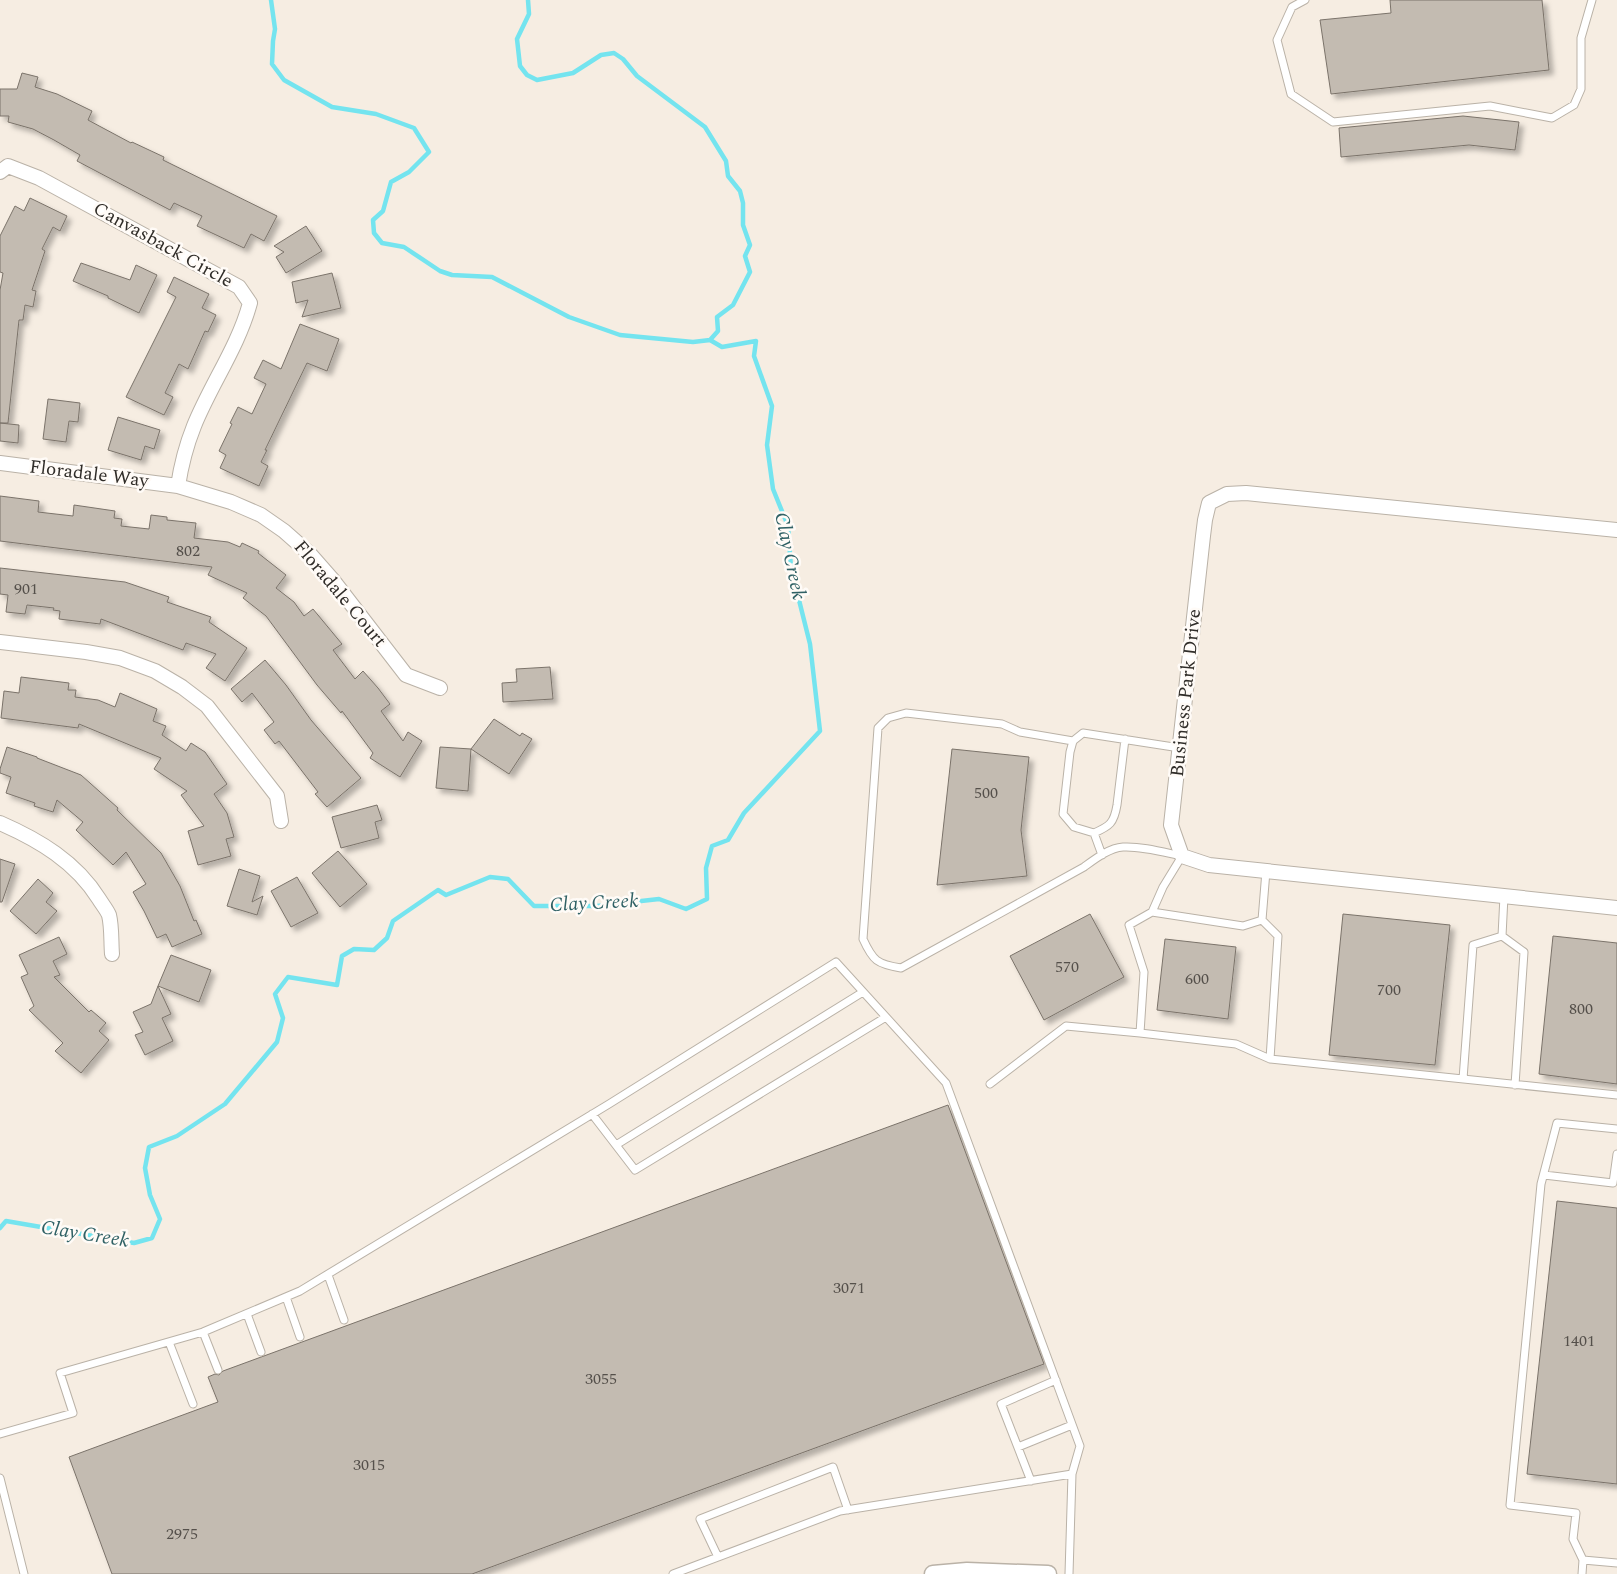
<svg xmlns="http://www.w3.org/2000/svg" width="1617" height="1574" font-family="Spectral,serif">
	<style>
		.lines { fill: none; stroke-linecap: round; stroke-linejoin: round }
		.stream { stroke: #74e4ef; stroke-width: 4.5 }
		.building { fill: #c3bbb1; stroke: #7b736a; filter: url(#shadow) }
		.service-casing { stroke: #bab2a7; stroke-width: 9 }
		.minor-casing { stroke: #bab2a7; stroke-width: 16 }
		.tertiary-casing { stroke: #bab2a7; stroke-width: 19 }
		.service { stroke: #fff; stroke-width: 7 }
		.minor { stroke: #fff; stroke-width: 14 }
		.tertiary { stroke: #fff; stroke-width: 16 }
		.labels { text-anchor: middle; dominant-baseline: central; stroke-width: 5; stroke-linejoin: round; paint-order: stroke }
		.number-label { font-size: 16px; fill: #55504b }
		.street-label { font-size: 19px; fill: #302d29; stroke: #fffbf7 }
		.water-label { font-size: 20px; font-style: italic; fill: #306165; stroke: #fffbf7 }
	</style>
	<defs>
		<filter id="shadow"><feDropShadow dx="4.5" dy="4.5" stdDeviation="2.5" flood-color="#0004"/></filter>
	</defs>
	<rect width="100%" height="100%" fill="#f6ede2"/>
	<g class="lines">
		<path class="stream" d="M271 0 275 29 273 41 272 64 284 80 332 107 376 114 414 128 429 152 409 172 391 182 383 211 373 220 374 233 382 243 404 247 440 271 452 275 492 277 569 317 620 335 693 342 710 340 718 331 717 317 733 305 750 272 745 256 750 245 743 225V203L740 191 728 176 726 161 705 127 637 76 623 59 614 53 601 55 573 73 537 80 527 75 520 66 517 39 529 14 528 0
			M0 1228 6 1221 134 1243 152 1238 160 1219 150 1195 145 1168 149 1147 177 1136 225 1104 277 1042 283 1018 275 994 288 977 337 985 342 956 354 949 374 950 387 938 393 921 438 890 446 895 490 877 508 879 534 906H597L659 899 686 909 707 899 706 868 712 846 728 840 744 813 820 731 810 644 791 568 788 526 773 489 767 445 772 406 754 356 756 341 722 347 710 340"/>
	</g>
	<path class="building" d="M1390 0H1542L1549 70 1331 94 1320 20 1391 13Z
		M22 73 38 77 35 87 57 94 92 111 88 120 131 143 132 142 164 157 163 160 277 216 264 241 251 234 244 248 197 226 202 216 174 203 170 210 77 161 80 155 54 140 33 129 8 122 9 116H0V89H17Z
		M1463 116 1519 122 1515 150 1469 145 1341 157 1339 128Z
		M30 198 67 216 60 231 53 227 42 249 45 251 32 290 36 291 33 307 25 305 23 320H19L8 423H0V290L3 273 0 272V236L15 206 24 211Z
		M306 226 322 251 286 273 276 257 284 252 274 246Z
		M81 263 130 280 136 265 157 275 139 313 108 298V296L73 281Z
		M332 273 341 308 302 317 308 300 296 303 292 282Z
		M174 277 209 294 202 308 216 315 208 332 205 331 188 369 179 364 165 393 173 397 164 415 126 397 176 297 167 292Z
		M300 324 339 339 327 371 307 363 265 450H267L261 462 268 466 259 486 220 468 226 455 219 451 232 424 230 423 238 407 252 414 266 384 254 378 263 360 281 369Z
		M48 399 80 403 78 422 69 421 66 442 43 439Z
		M118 417 160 430 154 449 145 446 141 460 108 450Z
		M0 423 19 425 18 443 0 441Z
		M0 496 39 501 38 512 73 516 74 505 115 511 114 518 122 519 121 526 149 529 151 515 167 517V520L196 523 194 538 228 542 240 547 242 543 259 551 258 553 286 575 276 588 294 602 304 616 313 609 342 644 333 650 355 679 363 671 378 688 390 704 381 711 403 741 408 732 422 741 400 777 370 758 373 753 342 711 341 713 317 685 266 616 243 598 247 593 208 575 212 567 0 541Z
		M0 568 125 582 169 597 167 602 211 617 209 622 247 648 225 681 206 668 216 654 186 643 183 650 101 619 100 624 59 619 60 611 53 610 54 608 27 605 25 614 6 612 8 595 0 594Z
		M265 660 286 685 311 720 361 778 327 807 315 794 318 792 279 741 275 744 264 730 274 722 252 693 242 702 231 689Z
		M550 667 553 699 503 702 502 683 517 682 516 669Z
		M21 677 69 683 68 690H76L75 697 98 700 115 707 120 693 157 709 153 721 166 726 162 735 186 751 191 743 205 752 227 784 214 794 227 813 234 837 226 839 231 856 198 865 188 831 204 826 181 795 187 791 154 769 161 758 79 724 78 728 1 718 4 691 19 693Z
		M494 719 520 736 522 733 532 739 509 774 471 749Z
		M7 747 37 757V758L81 775 118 808 117 810 161 853 180 886 194 921 196 920 202 934 172 947 166 934 157 938 144 911 133 892 146 884 126 852 113 865 76 830 83 822 57 800 53 812 34 806 35 803 6 793 11 777 0 773V769Z
		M440 747 471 749 468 791 436 788Z
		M952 749 1029 757 1021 830 1027 876 937 885Z
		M377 805 382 820 375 822 379 838 341 848 332 817Z
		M338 851 367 884 340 907 312 873Z
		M0 859 15 864 2 902H0Z
		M239 869 260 876 252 902 263 896 257 915 227 906Z
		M297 877 318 913 291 927 271 891Z
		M38 879 53 893 46 902 57 911 36 934 10 911Z
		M1090 914 1124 977 1044 1020 1010 956Z
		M1343 914 1450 925 1435 1065 1329 1055Z
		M1553 936 1617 943V1084L1539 1074Z
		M59 937 67 954 53 961 60 975 54 977 89 1012 91 1010 106 1023 99 1031 109 1040 81 1073 55 1051 63 1043 29 1010 34 1006 21 977 28 974 19 955Z
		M1165 939 1236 947 1228 1019 1157 1010Z
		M171 955 211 970 199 1002 158 986Z
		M158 986 171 1014 162 1018 173 1041 145 1055 135 1035 143 1032 133 1012 151 1004Z
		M948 1105 1044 1364 472 1574H112L69 1457 218 1402 208 1377 215 1374 219 1375 223 1371Z
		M1557 1201 1617 1208V1484L1527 1474Z"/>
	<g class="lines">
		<defs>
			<path id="service" d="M1305 0 1292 7 1277 40 1291 94 1333 122 1490 106 1552 118 1574 105 1581 89V38L1592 0
				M1125 739 1117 805C1114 823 1110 826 1094 833L1074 827 1063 814 1070 752 1073 741 1083 733 1180 748
				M1073 741 1020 732 1002 724 906 713 888 718 878 728 863 939C873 961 877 964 901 968L1084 867C1095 859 1109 848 1123 847 1142 846 1163 852 1182 856L1163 887 1152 912 1243 926 1262 920
				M1094 833 1102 855
				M1266 871 1262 920 1278 936 1270 1059
				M1152 912 1129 925 1144 972 1140 1033 1236 1044 1270 1059 1617 1095
				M1502 936 1524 952 1515 1085
				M1463 1079 1473 945 1502 936 1504 896
				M990 1084 1066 1026 1140 1033
				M592 1114 635 1170 886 1017
				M616 1145 863 992
				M1544 1175 1613 1183 1617 1154
				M328 1275 344 1320
				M286 1297 300 1337
				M247 1314 261 1352
				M203 1332 218 1370
				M169 1342 193 1404
				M0 1434 73 1413 60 1373 203 1332 300 1291 609 1104 836 962 946 1083 1080 1446 1072 1474 1069 1574
				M1018 1447 1072 1425
				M0 1478 24 1574
				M1031 1481 1001 1404 1056 1380
				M718 1557 700 1519 833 1467 848 1510
				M1583 1560 1573 1539 1576 1513 1510 1505 1541 1184 1557 1123 1617 1129
				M673 1574 840 1511 1072 1474
				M1582 1574 1583 1560 1617 1563"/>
			<path id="minor" d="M0 172 8 166 39 178 239 287 250 303C238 347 211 384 194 426 186 446 181 466 178 486
				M0 463 178 486 231 502 261 515 284 531 310 554 332 579 406 675 440 688
				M1617 530 1246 493 1227 494 1209 503 1205 520 1203 536 1171 825 1182 856 1209 865 1617 908
				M0 642 86 652 120 658 155 671 182 687 207 706 277 796 281 821
				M0 823C39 840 76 862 99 899 102 904 107 910 109 915 112 927 111 942 112 954"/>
			<path id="tertiary" d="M933 1574 967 1571 1048 1574"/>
		</defs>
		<use href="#service" class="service-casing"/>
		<use href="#minor" class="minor-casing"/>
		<use href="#tertiary" class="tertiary-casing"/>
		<use href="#service" class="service"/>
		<use href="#minor" class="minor"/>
		<use href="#tertiary" class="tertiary"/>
	</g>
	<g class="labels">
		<g class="number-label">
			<text x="188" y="551">802</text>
			<text x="26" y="589">901</text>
			<text x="986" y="793">500</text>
			<text x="1067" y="967">570</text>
			<text x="1197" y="979">600</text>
			<text x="1389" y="990">700</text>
			<text x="1581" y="1009">800</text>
			<text x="849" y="1288">3071</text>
			<text x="1579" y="1341">1401</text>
			<text x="601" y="1379">3055</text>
			<text x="369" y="1465">3015</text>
			<text x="182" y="1534">2975</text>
		</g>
		<g class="street-label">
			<text transform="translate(163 245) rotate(29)">Canvasback Circle</text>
			<text transform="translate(89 474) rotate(7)">Floradale Way</text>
			<text transform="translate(340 594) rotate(50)">Floradale Court</text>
			<text transform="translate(1186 693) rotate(-84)">Business Park Drive</text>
		</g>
		<g class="water-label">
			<text transform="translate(790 556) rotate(78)">Clay Creek</text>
			<text transform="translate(594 903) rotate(-3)">Clay Creek</text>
			<text transform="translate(85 1234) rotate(9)">Clay Creek</text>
		</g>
	</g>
</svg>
